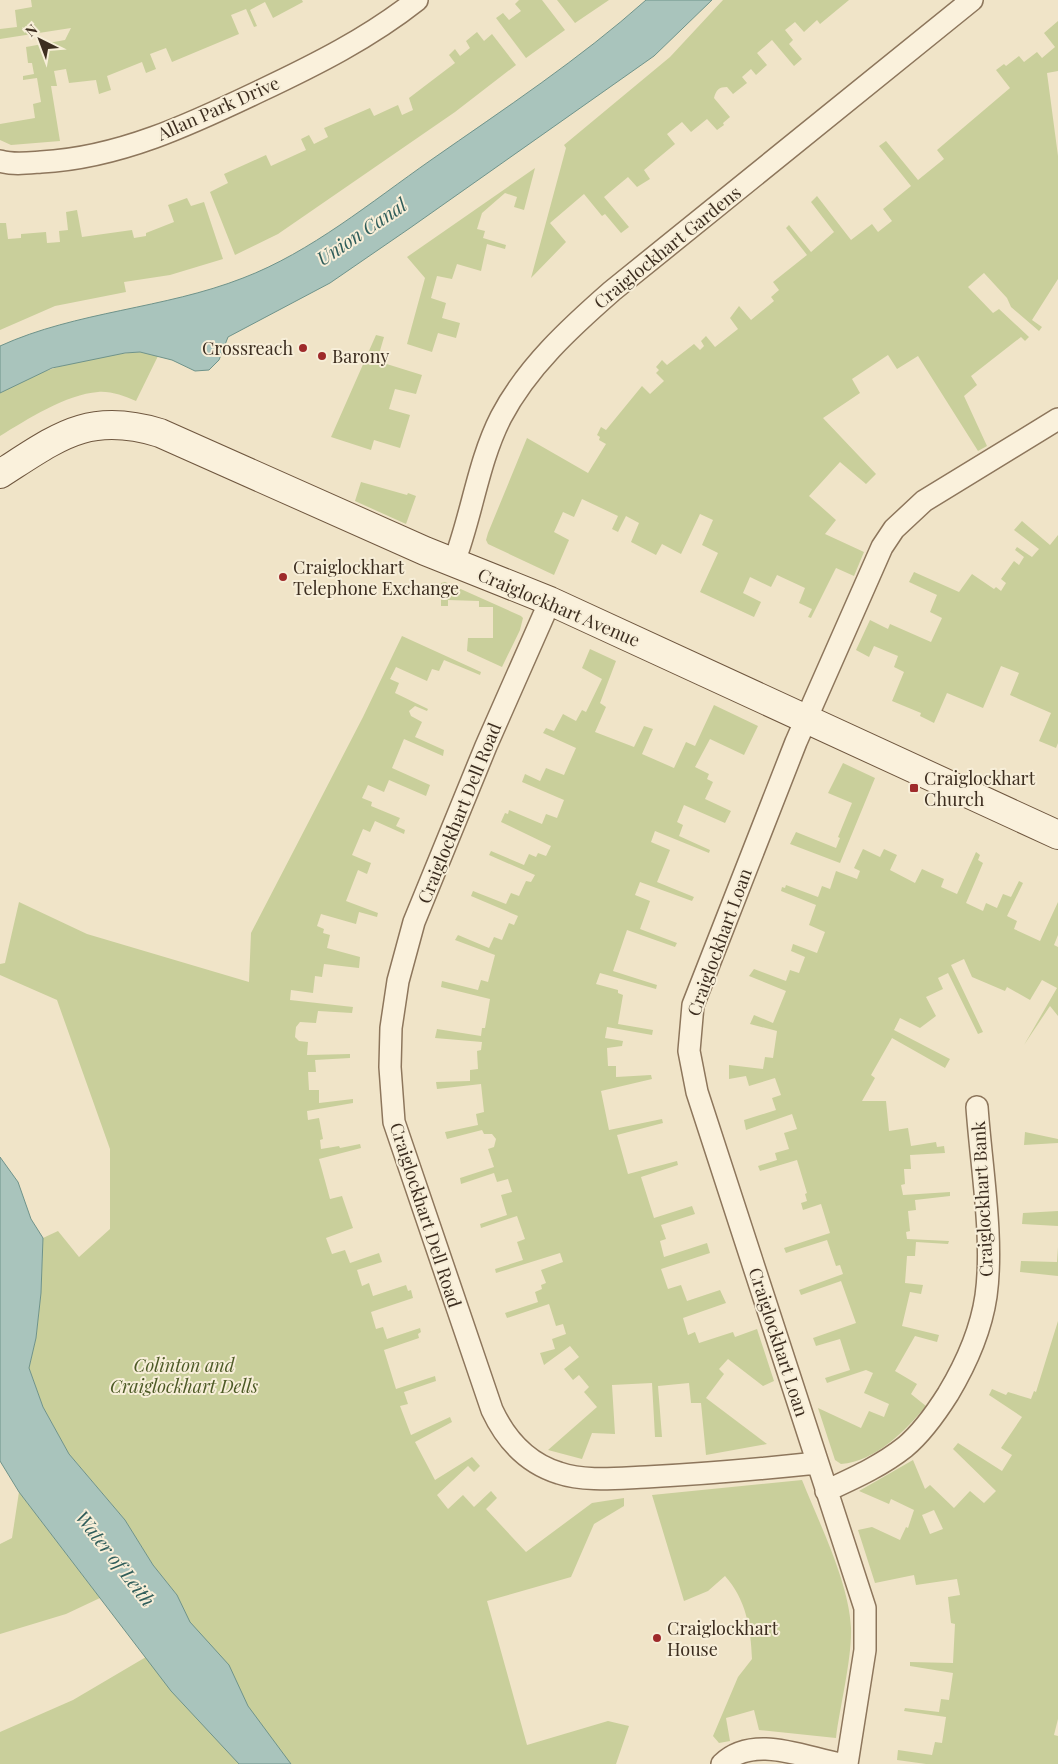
<svg xmlns="http://www.w3.org/2000/svg" width="1058" height="1764" font-family="'Playfair Display',serif">
	<style>
		.green { fill: #c9cf9b; fill-rule: evenodd }
		.water { fill: #a9c4bc; stroke: #6f938a }
		.lines { fill: none; stroke-linecap: round; stroke-linejoin: round }
		.street-casing { stroke: #8d765c; stroke-width: 24 }
		.secondary-casing { stroke: #6f573f; stroke-width: 30 }
		.street { stroke: #faf1dc; stroke-width: 21 }
		.secondary { stroke: #faf1dc; stroke-width: 28 }
		.poi-dot { fill: #9e2a2b; stroke: #f7eed8; stroke-width: 2 }
		.labels { text-anchor: middle; dominant-baseline: central; stroke-width: 4; stroke-linejoin: round; paint-order: stroke }
		.street-label { font-size: 18px; fill: #3d2e20; stroke: #f7eed8 }
		.poi-label { font-size: 18px; fill: #3d2e20; stroke: #f7eed8; text-anchor: start }
		.park-label { font-size: 18px; font-style: italic; fill: #4d5a26; stroke: #f7eed8 }
		.water-label { font-size: 19px; font-style: italic; fill: #2f5d5a; stroke: #f7eed8 }
	</style>
	<rect width="100%" height="100%" fill="#f0e4c8"/>
	<path class="green" d="M31 0H302L303 2 273 18 265 2 250 10 257 26 254 27 246 9 231 15 239 34 172 62 166 48 150 54 156 69 146 73 142 62 107 76 111 90 99 94 96 80 69 83 66 69 54 71 57 86H51L60 141 11 145 0 140V124L35 118 33 104 41 102 37 78 23 80V76L34 74 32 63H28L26 47 65 40 71 28 0 39V29L17 27 15 10 32 7Z
		M519 0H542L565 30 526 58 496 18 503 13 509 20 521 11 515 4Z
		M557 0H609L575 23Z
		M723 0H849L820 24 817 20 804 32 795 22 785 30 793 40 789 44 802 59 794 66 772 40 757 53 767 65 756 75 751 69 742 77 747 83 733 94 727 87C719 87 716 90 714 98L730 117 723 123 724 125 717 130 707 119 691 132 682 122 667 134 675 144 644 170 650 179 637 187 628 177 604 197 629 227 621 233 605 214 602 216 584 194 550 223 566 242 531 278 566 148 564 145 670 57Z
		M1058 21V71L1047 73 1058 156V279L1032 320 1042 327 1039 331 1011 307 1007 298 984 273 968 287 993 313 999 309 1029 337 1025 341 1021 337 971 376 977 385 964 396 987 446 978 451 918 356 897 369 888 355 852 379 860 393 823 418 876 474 866 484 840 462 809 496 836 520 825 534 864 552 854 576 836 568 811 618 808 617 812 609 799 603 805 588 777 575 771 587 750 577 743 593 761 602 754 617 700 592 718 553 702 545 713 520 700 514 681 554 662 544 656 555 631 542 639 523 626 516 618 532 612 529 618 516 582 499 574 517 563 512 554 532 569 540 554 575 488 544 486 540 488 533 527 438 588 473 606 444 599 440 600 437 597 435 601 427 606 430 642 386 650 394 664 381 656 373 659 370 656 367 662 360 667 365 694 344 700 350 704 346 701 341 706 336 715 347 738 329 730 318 739 306 751 320 774 301 771 297 779 290 773 282 807 255 786 228 789 225 811 252 834 232 811 202 817 196 851 240 872 224 878 232 892 221 883 209 911 186 879 146 886 141 918 180 944 159 937 150 1010 88 996 70 1004 64 1006 66 1019 56 1024 62 1037 52 1042 58 1055 47 1044 33Z
		M477 32 484 41 492 34 516 65 455 112 278 234 235 255 210 192 228 183 224 174 266 155 271 166 306 150 301 139 309 135 314 144 328 137 324 128 370 108 374 116 398 105 402 115 413 110 409 98 455 63 449 55 455 49 460 56 470 48 466 41Z
		M535 168 524 210 514 207 517 197 505 193 482 213 477 229 485 231 483 238 506 245 505 249 487 244 481 271 457 264 452 279 437 276 431 298 446 303 442 318 460 323 456 338 438 333 432 352 407 344 425 278 407 257Z
		M187 198 191 206 204 202 223 259 170 275 124 282 126 292 55 306 0 330V223H6L8 239 21 238V234L46 232 47 243 60 242 59 231 68 230 66 212 77 210 82 237 132 230 134 238 146 236V233L174 222 168 205Z
		M376 335 384 337 377 361 422 375 416 394 395 389 389 409 410 415 400 448 374 440 371 450 331 437Z
		M140 352 158 356 136 401C124 396 111 391 98 392 67 394 26 420 0 436V393C42 367 91 356 140 352Z
		M361 482 407 495 408 493 416 496 406 524 355 501Z
		M1022 521 1050 545 1058 535V743L1056 748 1039 741 1051 713 1010 695 1019 673 1001 666 983 708 947 693 934 723 920 716 921 713 892 701 904 672 894 667 898 656 874 646 869 657 856 650 870 620 888 629 890 624 931 642 942 618 930 612 937 595 909 582 914 572 959 592 972 574 994 589 996 587 1001 591 1006 583 1001 579 1014 561 1019 565 1024 557 1015 550 1017 547 1032 557 1039 549 1014 530Z
		M445 582 521 616 523 618 520 630 502 667 467 651 468 638H493V607H479V601L448 600V606H441V583Z
		M402 636 481 672 480 675 444 660 439 671 432 669 427 681 396 667 390 679 399 683 395 693 428 709 427 711 415 706 409 711 411 716 422 722 415 737 444 750 443 756 404 739 392 768 430 785 426 796 389 780 384 792 368 785 362 798 372 802 371 806 400 818 396 826 405 830 404 834 375 821 370 832 363 829 352 855 371 863 367 874 358 870 346 901 378 913 377 917 359 912 356 924 321 914 317 926 324 929 323 933 330 935 327 948 360 957 359 968 324 964 322 977 315 976 313 993 291 990 290 1000 353 1007 352 1013 318 1011 316 1023 300 1022 296 1027 295 1037 299 1041 308 1042 307 1055 350 1054V1058L315 1060 316 1072H308L309 1090H319V1103L353 1099V1103L307 1111 308 1120 319 1118 323 1139 320 1140 321 1149 339 1146 340 1148 360 1144 361 1148 319 1159 330 1199 342 1196 353 1228 326 1238 332 1254 345 1250 350 1263 379 1253 382 1262 357 1270 362 1286 369 1283 373 1296 406 1285 408 1291 411 1290 413 1298 371 1312 376 1329 383 1327 387 1339 420 1328 421 1332 418 1334 419 1338 384 1350 396 1389 435 1376 436 1381 404 1392 408 1404 400 1406 411 1435 450 1417 452 1422 415 1442 435 1480 472 1457 480 1466 474 1472 468 1466 437 1495 448 1509 463 1495 474 1507 491 1491 497 1498 486 1509 526 1552 592 1503 624 1498V1506L594 1524 571 1577 487 1601 527 1745 608 1721 629 1726 616 1764H0V1732L73 1700 146 1657 189 1622 177 1595 153 1565 125 1520 69 1454 43 1407 29 1368 36 1338 41 1293 43 1238 58 1231 79 1257 110 1229V1149L57 1000 0 975V964L5 963 19 902 87 934 249 982 251 933 363 717Z
		M590 649 616 661 600 703 606 707 595 732 634 747 644 726 653 729 642 754 674 768 686 742 695 746 714 705 758 726 744 755 710 739 695 767 709 774 707 779 713 782 705 799 731 811 725 823 684 805 677 822 683 825 679 836 710 850 709 853 655 831 651 842 670 850 657 882 694 897 692 901 640 882 635 895 650 901 640 929 677 943 675 947 627 930 613 971 657 985 656 989 600 973 596 984 618 990V993L623 995 618 1024 653 1030 652 1035 607 1027 605 1038 623 1041 622 1046 607 1048 608 1066H616V1077L651 1075 652 1079 601 1091 609 1130 662 1119 663 1123 617 1135 628 1174 677 1161 678 1165 641 1177 654 1218 692 1206 695 1214 661 1225 666 1239 660 1241 664 1257 707 1243 710 1253 661 1269 668 1289 681 1285 687 1301 720 1290 726 1303 683 1318 688 1335 695 1332 699 1343 733 1332 735 1337 757 1329 774 1381 763 1386 728 1359 719 1369 724 1374 706 1398 767 1444 706 1455 701 1403H691L689 1383 658 1386 662 1437H655L652 1383 612 1385 615 1434 592 1433 582 1459 548 1450 597 1407 584 1392 589 1387 579 1375 573 1380 564 1369 579 1357 570 1346 544 1365 540 1353 555 1349 552 1339 566 1334 563 1324 556 1326 549 1304 507 1318 505 1313 538 1302 535 1292 542 1289 541 1285 546 1283 541 1270 563 1262 560 1253 496 1273 495 1269 523 1260 517 1242 525 1239 517 1216 481 1228 480 1224 507 1215 501 1195 512 1192 508 1179 497 1182 494 1173 461 1184 460 1178 494 1167 488 1149 494 1147 496 1139 492 1134H484L482 1130 447 1139 445 1132 478 1125 476 1114 484 1112 481 1084 437 1089 436 1082 470 1081V1070L478 1069 477 1051 481 1050 482 1042 435 1038 437 1029 481 1036 482 1028H485L490 999 441 987 442 981 478 990 481 980 488 982 495 955 455 940 458 935 489 948 494 937 502 940 509 923 514 925 518 916 471 896 473 891 506 904 511 893 519 896 526 881 531 882 535 875 489 855 491 851 524 865 529 854 536 857 538 853 546 856 551 846 501 822 505 813 508 814 509 810 542 824 546 814 557 818 564 800 522 782 525 774 540 781 546 768 564 775 576 748 543 733 546 728 554 731 563 714 576 721 582 710 586 712 602 679 582 668Z
		M843 763 875 778 840 863 790 844 796 832 836 848 840 838 838 837 852 803 828 793Z
		M863 849 880 857 884 849 897 855 890 870 915 883 922 869 944 879 941 887 957 894 976 852 980 855 978 860 983 863 966 903 983 911 986 903 997 908 1003 894 1011 897 1019 881 1023 883 1007 916 1017 921 1014 929 1040 941 1058 902V935L1054 945 1058 947V1016L1050 1006 1024 1045 1057 988 1042 980 1030 1000 1007 987 1005 991 972 977 964 959 951 965 983 1032 978 1034 948 973 938 978 943 989 926 997 936 1016 920 1028 900 1018 894 1030 950 1059 945 1068 892 1038 871 1075 875 1078 862 1101H886L889 1131 908 1128 911 1146 936 1142 937 1147 944 1146 945 1153 910 1155 911 1169H904L905 1184 901 1185 903 1195 950 1192V1196L915 1200 916 1210 908 1211 910 1231 906 1232 907 1239 949 1241 948 1244 916 1242 915 1256H907L905 1283 923 1285 921 1294 910 1292 902 1326 939 1335 937 1342 915 1336 895 1371 917 1384 911 1394 926 1406C905 1431 876 1461 841 1464L835 1460 818 1408 861 1428 869 1411 884 1417 889 1404 864 1393 873 1373 866 1370 827 1383 825 1378 850 1370 840 1339 816 1346 813 1338 856 1323 841 1281 801 1295 799 1290 843 1274 840 1265 836 1266 827 1240 786 1253 784 1248 830 1233 821 1204 803 1210 801 1203 807 1201 805 1194 807 1193 797 1160 760 1171 758 1166 777 1160 775 1153 789 1149 784 1133 797 1129 792 1114 746 1130 744 1120 776 1110 772 1098 781 1095 775 1078 749 1086 746 1076 729 1079V1065L763 1069 765 1057 773 1058 777 1031 750 1024 754 1015 773 1023 786 991 749 976 754 969 786 981 790 970 799 973 805 957 791 951 793 944 817 953 825 932 809 925 816 905 781 891 782 887 785 888 786 885 818 897 822 886 830 889 836 871 857 879 860 871 854 868Z
		M1025 1132 1058 1139V1143L1024 1145Z
		M1058 1211V1226L1022 1224 1023 1213Z
		M1058 1247V1276L1020 1272 1021 1261 1057 1262Z
		M1058 1321V1719L1054 1735 1058 1736V1764H926L897 1760 898 1750 932 1755 935 1742 942 1743 946 1717 904 1711 905 1708 939 1712 941 1699 949 1700 953 1673 910 1666V1662L953 1663 955 1624 951 1623 948 1597 960 1595 957 1579 916 1585 914 1575 875 1583 858 1530 872 1527 900 1540 906 1527 908 1528 914 1510 891 1499 889 1504 859 1491 913 1460 925 1489 930 1485 954 1508 970 1491 984 1503 996 1491 953 1449 958 1443 1002 1471 1012 1455 1001 1448 1022 1417 989 1395 992 1389 1006 1395 1008 1392 1031 1399 1034 1391 1036 1392ZM934 1510 943 1529 930 1534 922 1515Z
		M802 1480C819 1523 849 1582 851 1628 852 1659 840 1706 836 1738L759 1730 754 1710 726 1718 730 1741 719 1743 713 1736 738 1677 752 1659C751 1629 746 1599 725 1576L708 1591 684 1601 652 1495Z
		M19 1492 100 1598 66 1614 0 1634V1544L12 1538Z"/>
	<path class="water" d="M646 0H712L654 56 410 228 330 283 228 337 219 360 209 370 195 371 172 360 140 352 125 353 52 368 0 393V346C77 311 164 309 243 278 311 252 371 202 431 160 504 109 580 59 646 0Z
		M0 1157 18 1182 31 1219 43 1238 41 1293 36 1338 29 1368 43 1407 69 1454 125 1520 153 1565 177 1595 190 1622 229 1665 248 1706 291 1764H239L171 1691 19 1492 0 1461Z"/>
	<g class="lines">
		<defs>
			<path id="street" d="M0 161C13 165 28 163 41 162 119 158 191 124 260 91 315 65 369 38 417 0
				M454 562C472 515 478 462 501 417 527 367 571 327 612 291L972 0
				M550 601 486 746 414 922 398 981 391 1028 390 1067 394 1122 492 1410C506 1440 527 1463 559 1473 585 1482 619 1478 646 1477 703 1474 760 1469 817 1463
				M826 1491C854 1478 881 1466 905 1447 923 1432 936 1413 948 1394 966 1364 981 1330 986 1296 994 1239 981 1165 977 1107
				M722 1764C753 1734 803 1757 840 1764
				M847 1764 865 1650V1608L697 1092 689 1051 693 1005 796 742 882 547 894 529 924 501 1058 419"/>
			<path id="secondary" d="M0 474C58 437 88 411 160 433L425 551 550 601 1058 835"/>
		</defs>
		<use href="#street" class="street-casing"/>
		<use href="#secondary" class="secondary-casing"/>
		<use href="#street" class="street"/>
		<use href="#secondary" class="secondary"/>
	</g>
	<g class="poi-dot">
		<circle cx="303" cy="348" r="5"/>
		<circle cx="322" cy="356" r="5"/>
		<circle cx="283" cy="577" r="5"/>
		<rect x="909" y="783" width="10" height="10" rx="2.5"/>
		<circle cx="657" cy="1638" r="5"/>
	</g>
	<g class="labels">
		<g class="street-label">
			<text transform="translate(218 108) rotate(-24)">Allan Park Drive</text>
			<text transform="translate(667 247) rotate(-39)">Craiglockhart Gardens</text>
			<text transform="translate(559 607) rotate(23)">Craiglockhart Avenue</text>
			<text transform="translate(459 813) rotate(-68)">Craiglockhart Dell Road</text>
			<text transform="translate(719 942) rotate(-70)">Craiglockhart Loan</text>
			<text transform="translate(982 1199) rotate(-93)">Craiglockhart Bank</text>
			<text transform="translate(426 1215) rotate(72)">Craiglockhart Dell Road</text>
			<text transform="translate(779 1342) rotate(72)">Craiglockhart Loan</text>
		</g>
		<g class="poi-label">
			<text x="293" y="348" text-anchor="end">Crossreach</text>
			<text x="332" y="356">Barony</text>
			<text x="293" y="567">Craiglockhart<tspan x="293" dy="21">Telephone Exchange</tspan></text>
			<text x="924" y="778">Craiglockhart<tspan x="924" dy="21">Church</tspan></text>
			<text x="667" y="1628">Craiglockhart<tspan x="667" dy="21">House</tspan></text>
		</g>
		<g class="park-label">
			<text x="184" y="1365">Colinton and<tspan x="184" dy="21">Craiglockhart Dells</tspan></text>
		</g>
		<g class="water-label">
			<text transform="translate(361 231) rotate(-34)">Union Canal</text>
			<text transform="translate(116 1558) rotate(52)">Water of Leith</text>
		</g>
	</g>
	<g transform="translate(40 40) rotate(318)" stroke="#f7eed8" stroke-width="4" paint-order="stroke">
	<path d="M0-4L9 19L0 12L-9 19Z" fill="#3d2e20"/>
	<text y="-8" font-size="14" font-weight="bold" text-anchor="middle" fill="#3d2e20">N</text>
	</g>
</svg>
